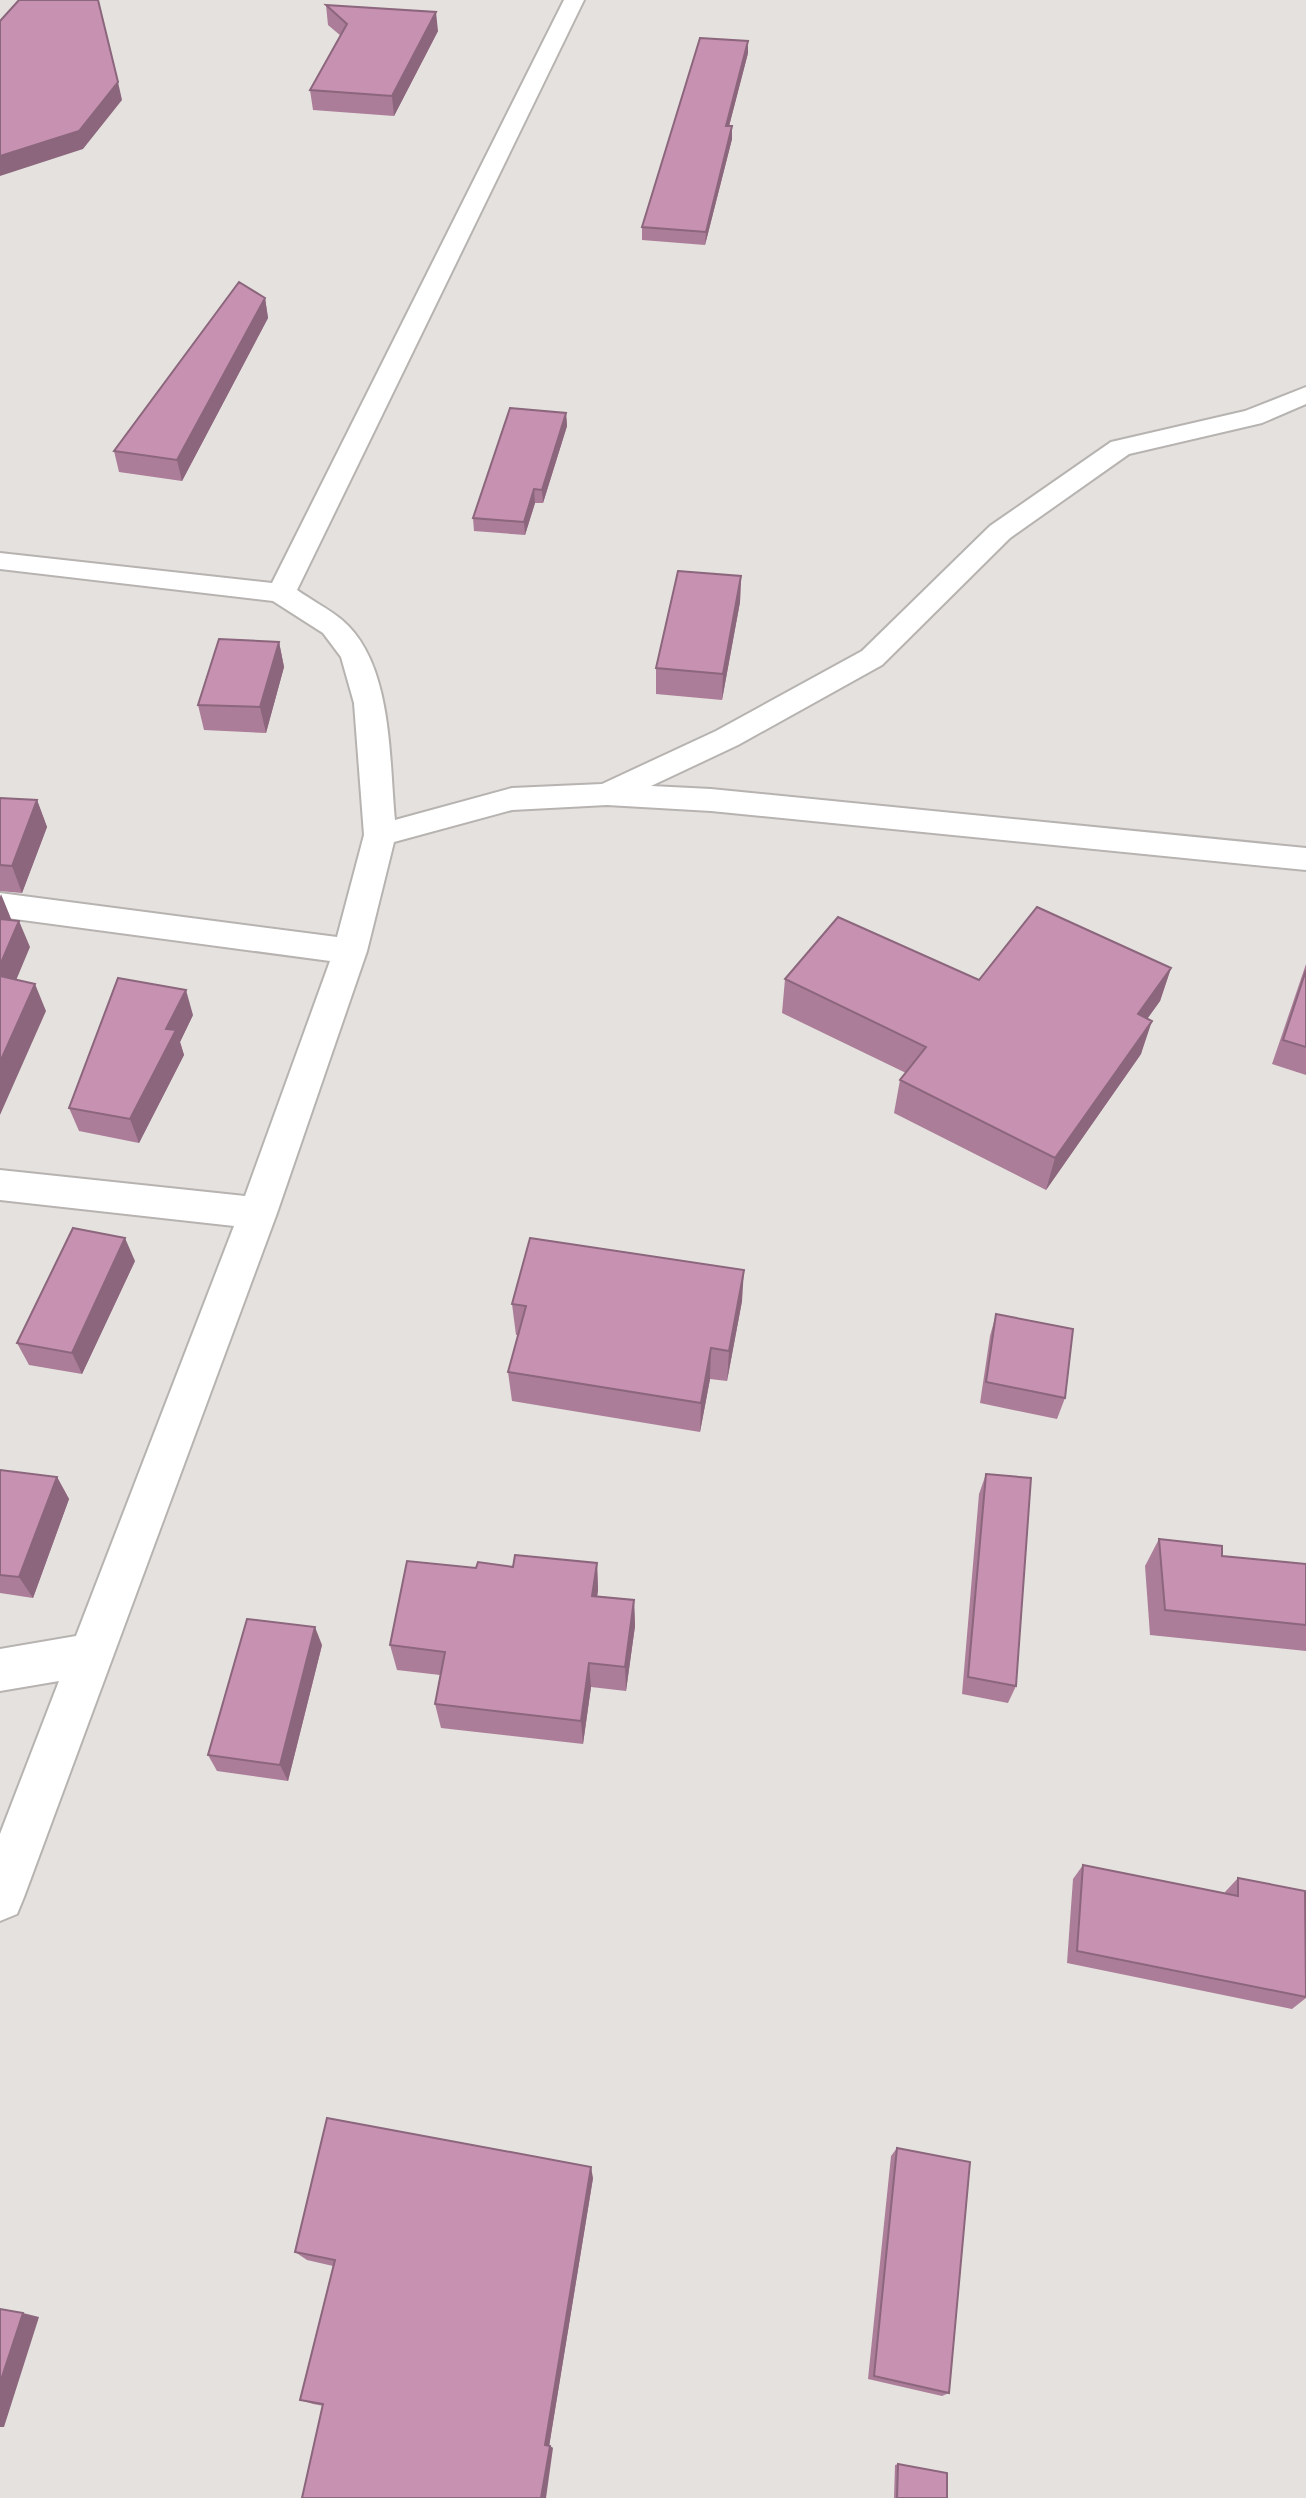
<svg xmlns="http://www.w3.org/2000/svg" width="1306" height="2498" font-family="'Exo 2',sans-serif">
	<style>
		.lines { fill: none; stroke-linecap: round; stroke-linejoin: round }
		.minor-casing { stroke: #b6b3b0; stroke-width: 4 }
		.minor { fill: #fff; fill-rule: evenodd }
		.wall { fill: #ab7d98 }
		.shaded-wall { fill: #8b667c }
		.building { fill: #c791b1; stroke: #8b667c; stroke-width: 2 }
	</style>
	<rect width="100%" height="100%" fill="#e5e1de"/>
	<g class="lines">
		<defs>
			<path id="minor" d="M564 0H584L297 590C311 600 329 609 342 620 393 663 389 759 395 820L512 788 602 784 716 731 862 651 990 526 1111 442 1245 411 1306 387V404L1262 423 1129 454 1010 538 882 665 738 745 651 786 711 789 1306 848V870L711 811 607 805 512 810 394 842 367 951 277 1213 24 1897 17 1914 0 1921V1834L59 1681 0 1691V1649L76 1636 234 1226 0 1200V1170L245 1196 330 961 0 917V893L337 937 364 835 354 703 341 657 323 633 273 601 0 569V553L272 583Z"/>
		</defs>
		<use href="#minor" class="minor-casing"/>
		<use href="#minor" class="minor"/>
	</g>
	<path class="wall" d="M326 5 438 31 394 116 313 110 310 90 341 36 328 25Z
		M748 53 729 126H732V139L705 245 642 240V227Z
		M265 298 268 318 182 481 119 472 114 451Z
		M566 413 567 426 543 503H535L525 535 474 531 473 518Z
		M741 576 740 602 722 700 656 694V668Z
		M279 642 284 667 266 733 204 730 198 705Z
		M0 798 37 800 47 827 22 893 0 891Z
		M1306 964V1075L1272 1064Z
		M1171 968 1160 1001 1147 1019 1141 1054 1046 1190 894 1113 900 1080 906 1073 782 1013 785 979 979 980Z
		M193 1015 180 1042 184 1055 139 1143 79 1131 69 1108Z
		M135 1261 82 1374 29 1365 17 1343Z
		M742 1301 727 1381 710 1379 700 1432 512 1401 508 1372 518 1335H516L512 1304Z
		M996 1314 1065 1398 1057 1419 980 1403 990 1336Z
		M0 1470 57 1477 69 1499 33 1598 0 1593Z
		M986 1474 1016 1686 1008 1703 962 1694 979 1494Z
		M1159 1539 1222 1556 1306 1564V1651L1150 1635 1145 1566Z
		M597 1563 598 1590 597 1596 634 1600 635 1626 626 1691 591 1687 583 1744 441 1728 435 1704 440 1675 397 1670 390 1645 476 1568Z
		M322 1645 288 1781 217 1771 208 1755Z
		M1083 1865 1225 1893V1892L1238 1878 1306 1957V1998L1292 2009 1067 1963 1073 1879Z
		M897 2148 949 2393 942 2396 868 2379 891 2156Z
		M593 2178 549 2446 553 2448 313 2404 300 2400 333 2266 307 2260 295 2252Z
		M898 2464 947 2498H894L895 2465Z"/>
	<path class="shaded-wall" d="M436 12 438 31 394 116 392 96Z
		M748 41V53L726 138V126Z
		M118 82 122 100 83 149 0 176V156Z
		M732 126V139L705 245 706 232Z
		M265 298 268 318 182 481 177 460Z
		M566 413 567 426 543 503 542 490Z
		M534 489 535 503 525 535 524 522Z
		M741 576 740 602 722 700 723 674Z
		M279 642 284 667 266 733 260 707Z
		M37 800 47 827 22 893 12 866Z
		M1 894 12 921 0 938V897Z
		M19 921 30 947 7 1002 0 985V965Z
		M1171 968 1160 1001 1127 1047 1138 1014Z
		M35 984 46 1011 0 1115V1062Z
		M186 990 193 1015 180 1042 184 1055 139 1143 130 1119 166 1029Z
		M1152 1021 1141 1054 1046 1190 1055 1158Z
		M125 1238 135 1261 82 1374 72 1353Z
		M744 1270 742 1301 727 1381 729 1351Z
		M711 1348 710 1379 700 1432 701 1403Z
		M57 1477 69 1499 33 1598 19 1577Z
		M597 1563 598 1590 594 1621 592 1596Z
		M634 1600 635 1626 626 1691 625 1667Z
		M315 1627 322 1645 288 1781 280 1765Z
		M589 1663 591 1687 583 1744 581 1721Z
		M591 2167 593 2178 549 2447 545 2445Z
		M23 2313 39 2317 4 2427H0V2383Z
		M550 2446 553 2448 546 2498H541Z"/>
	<path class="building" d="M19 0H98L118 82 79 131 0 156V21Z
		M326 5 436 12 392 96 310 90 347 24Z
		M700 38 748 41 726 126H732L706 232 642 227Z
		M239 282 265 298 177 460 114 451Z
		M510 408 566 413 542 490 534 489 524 522 473 518Z
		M678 571 741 576 723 674 656 668Z
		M219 639 279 642 260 707 198 705Z
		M0 798 37 800 12 866 0 865Z
		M1037 907 1171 968 1138 1014 1152 1021 1055 1158 900 1080 926 1047 785 979 838 917 979 980Z
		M0 919 19 921 0 965Z
		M1306 970V1047L1283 1040Z
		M0 976 35 984 0 1062Z
		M118 978 186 990 166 1029 176 1030 130 1119 69 1108Z
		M73 1228 125 1238 72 1353 17 1343Z
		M530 1238 744 1270 729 1351 711 1348 701 1403 508 1372 526 1306 512 1304Z
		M996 1314 1073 1329 1065 1398 986 1382Z
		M0 1470 57 1477 19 1577 0 1575Z
		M986 1474 1031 1478 1016 1686 968 1677Z
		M1159 1539 1222 1546V1556L1306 1564V1625L1165 1610Z
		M515 1555 597 1563 592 1596 634 1600 625 1667 589 1663 581 1721 435 1704 445 1652 390 1645 407 1561 476 1568 478 1562 513 1567Z
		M247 1619 315 1627 280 1765 208 1755Z
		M1083 1865 1238 1896V1878L1305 1891 1306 1997 1077 1951Z
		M327 2118 591 2167 545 2445 550 2446 541 2498H302L323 2404 300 2400 335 2260 295 2252Z
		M897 2148 970 2162 949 2393 874 2376Z
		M0 2309 23 2313 0 2383Z
		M898 2464 947 2473V2498H897Z"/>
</svg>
